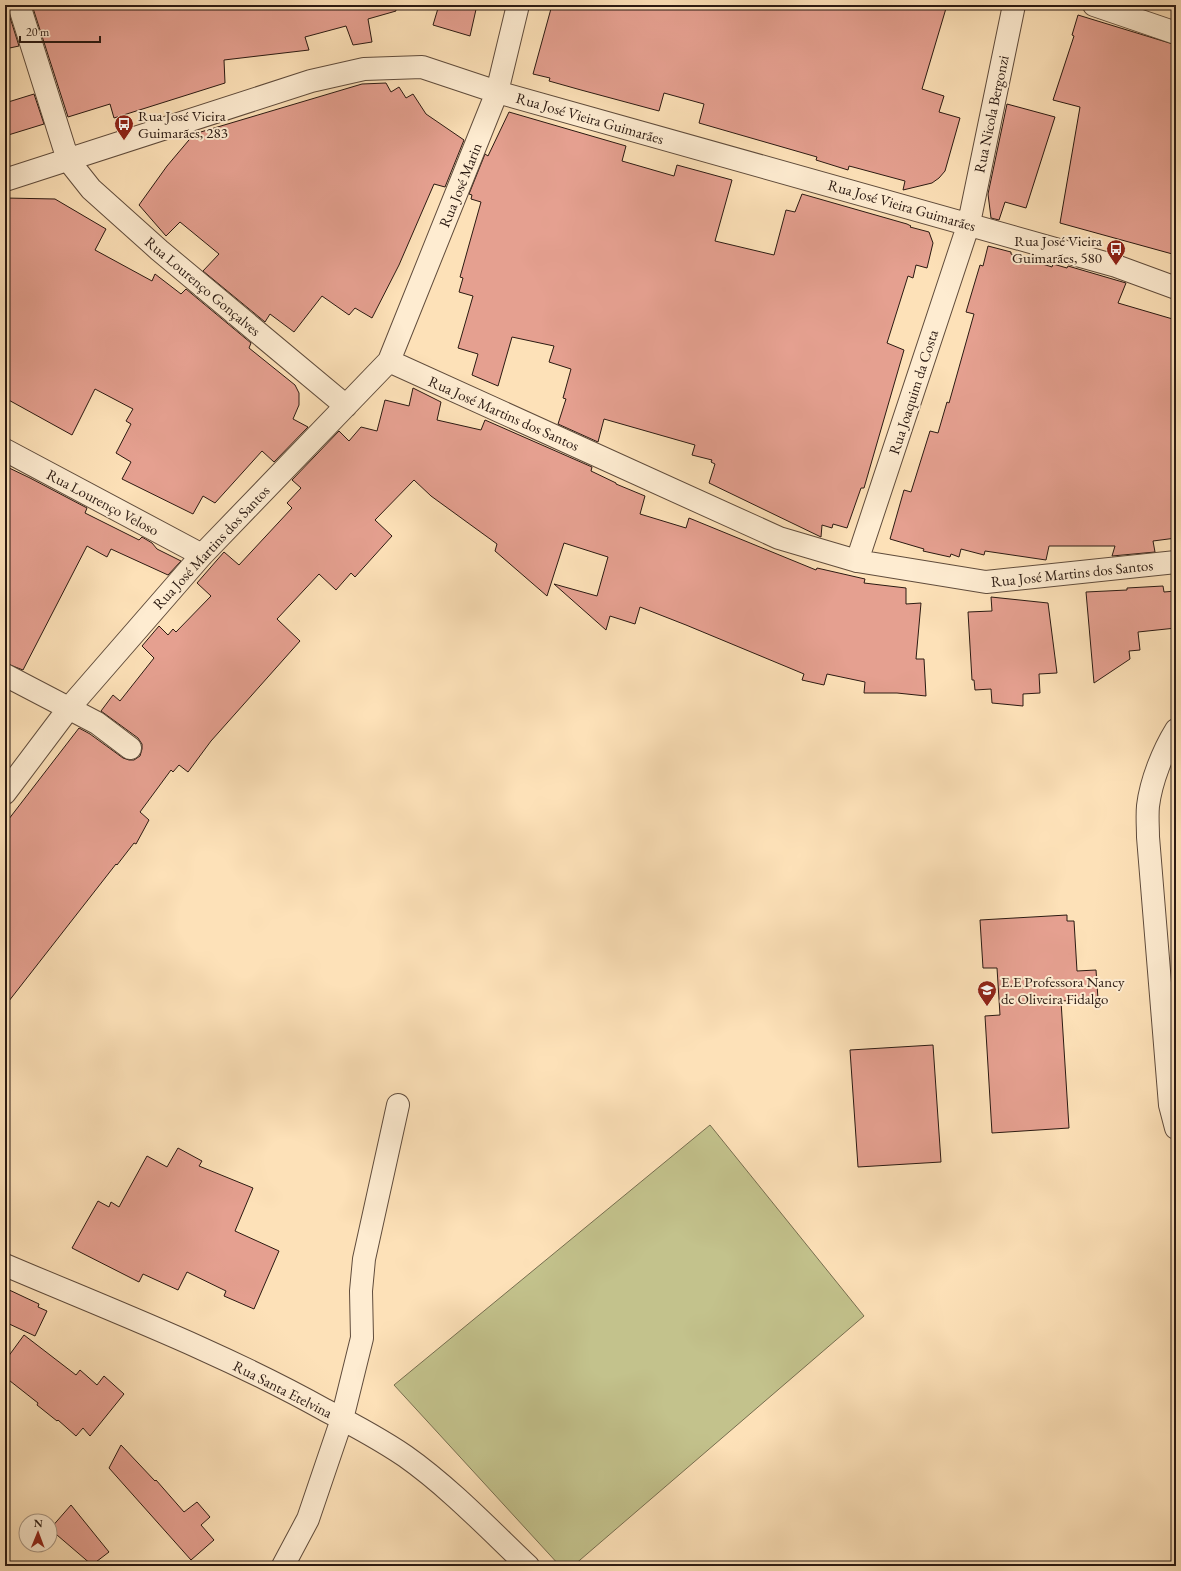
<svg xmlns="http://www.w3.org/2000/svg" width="1181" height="1571" font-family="'EB Garamond',serif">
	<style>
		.green { fill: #c3c28c; stroke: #776e4f }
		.building { fill: #e5a090; stroke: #2b1a12 }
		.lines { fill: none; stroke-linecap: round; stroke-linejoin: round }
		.minor-casing { stroke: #604c3c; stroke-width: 24 }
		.minor { stroke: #feecd1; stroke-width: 22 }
		.labels { text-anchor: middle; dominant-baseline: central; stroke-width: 4; stroke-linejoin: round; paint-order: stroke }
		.street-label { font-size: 15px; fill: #2b1a12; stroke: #feecd1 }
		.poi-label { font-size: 15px; fill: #2b1a12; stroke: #feecd1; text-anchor: start }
	</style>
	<rect width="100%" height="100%" fill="#fde1b8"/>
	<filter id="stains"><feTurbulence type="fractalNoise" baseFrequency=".005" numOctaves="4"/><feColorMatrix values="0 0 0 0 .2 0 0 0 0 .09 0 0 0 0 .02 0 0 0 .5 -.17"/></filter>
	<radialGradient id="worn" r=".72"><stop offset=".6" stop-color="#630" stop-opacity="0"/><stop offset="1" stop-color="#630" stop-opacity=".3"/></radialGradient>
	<path class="green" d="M710 1125 864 1316 573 1566H560L394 1385Z"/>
	<path class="building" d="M32 5H395L396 11 368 19 372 42 353 45 346 26 305 37 309 50 224 60 225 83 114 118 110 104 68 117Z
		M439 5H477L470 36 433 25Z
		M552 5H947L922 89 944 96 939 112 960 118 945 171 939 178 932 183 903 190 905 181 853 167 849 166 848 170 816 160 817 157 699 123 704 104 664 93 659 111 581 90 549 81 550 78 533 74Z
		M5 8H7L19 46 5 49Z
		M1078 15 1176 45V255L1060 223 1080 107 1053 100 1074 36 1072 35Z
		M386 83 391 92 399 87 406 98 413 94 426 114 464 140 445 187 434 184 399 265 372 318 355 308 349 315 322 296 294 332 270 314 265 322 203 271 219 254 180 222 166 236 139 205 167 166 194 134 362 84Z
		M34 94 44 124 5 136V103Z
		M1007 104 1055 117 1026 208 1005 202 999 220 991 218 988 194Z
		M509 112 626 146 622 161 674 176 677 165 732 180 715 241 774 255 786 210 795 212 802 194 907 224 911 226 910 227 929 232 933 243 927 268 916 265 913 278 908 276 887 343 904 350 864 488H861L847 528 833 524 832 528 822 525 821 537 709 483 715 464 711 462 712 460 692 455 695 445 604 419 598 442 558 424 566 399 563 398 571 369 549 362 554 346 512 337 498 386 472 375 478 354 458 348 473 296 459 292 463 278 460 277 481 202 471 199 472 195 469 194 485 154 488 156Z
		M5 198 55 199 106 229 95 250 152 281 155 274 181 294 186 289 251 343 249 348 295 385 299 393V405L293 419 308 427 274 462 262 451 215 503 203 496 193 514 122 479 131 462 116 453 131 424 126 421 133 409 95 389 72 435 5 398Z
		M988 246 1011 252V254L1052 267 1053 264 1067 268 1068 266 1126 283 1118 303 1176 320V538L1153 541 1155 552 1112 556 1115 546H1049L1046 560 985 551 984 555 961 549 959 557 951 554 950 557 923 551 924 549 890 539 904 490 911 492 930 431 938 433 947 402 949 403 974 314 966 312 980 265 983 266Z
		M413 388 441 402 437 420 481 430 485 420 592 467 591 471 616 483V484L645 496 640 514 686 528 689 518 816 570 817 568 865 579 864 583 906 588V604L921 603 916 659H924L926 696 897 693H864L865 682 827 674 824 685 802 680 804 674 686 625 640 607 635 624 610 616 606 630 554 584 597 596 608 557 564 543 547 596 495 551 497 544 431 496 414 480 375 520 392 536 355 577 351 573 336 590 319 574 277 619 300 641 211 741 188 772 179 765 173 772 171 770 140 812 149 820 136 844 134 843 117 865 116 864 5 1006V824L79 728 90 734 123 758 129 760H134L140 756 142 749V744L138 738 101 711 113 695 120 701 154 658 142 646 159 626 168 635 173 629 176 632 211 596 197 583 224 552 239 565 292 508 287 503 301 488 292 480 339 431 349 441 361 427 377 431 385 400 409 406Z
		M5 466 30 478 87 508 85 513 139 540 142 537 152 543 157 549 181 561 168 575 111 549 107 557 87 546 23 670 5 663Z
		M1163 586 1164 592 1176 591V628L1138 632 1140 650 1129 651 1130 659 1094 683 1086 592 1127 590V588Z
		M991 597 1048 603 1057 673 1039 674 1040 693 1023 694V706L992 703 991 689 975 690 974 680H972L968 612 992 611Z
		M1067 915V921H1074L1077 971 1096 970 1098 999 1061 1001 1069 1128 992 1133 985 1016 1000 1015 997 968H983L980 920Z
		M933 1045 941 1162 858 1167 850 1050Z
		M178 1148 202 1161 199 1166 253 1188 235 1231 279 1251 254 1309 224 1296 226 1291 187 1272 178 1290 143 1274 139 1282 72 1248 98 1201 109 1207 111 1202 119 1207 147 1156 167 1167Z
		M5 1288 39 1304 38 1307 47 1311 35 1336 5 1322Z
		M24 1335 76 1375 80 1370 97 1385 104 1376 124 1394 90 1436 83 1428 76 1436 58 1420 57 1421 37 1405 38 1403 5 1377V1361Z
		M121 1445 155 1481 156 1480 184 1512 197 1502 210 1517 201 1525 214 1540 191 1560 109 1468Z
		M71 1505 109 1552 92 1565 50 1529Z"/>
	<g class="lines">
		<defs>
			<path id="minor" d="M19 5 68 160 91 189 159 250 346 406
				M1094 5 1176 33
				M5 180 311 81 364 69 422 67 497 92 1116 266 1176 288
				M389 361 779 538 857 561 986 582 1176 562
				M5 450 202 555
				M857 561 969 223 1014 5
				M5 675 97 723 130 748
				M1176 730C1163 751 1151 781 1148 806 1147 816 1148 827 1148 837L1170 1105 1176 1128
				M5 793 69 708 202 555 389 361 497 92 518 5
				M5 1265C113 1311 223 1353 325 1410 352 1424 380 1439 405 1456 449 1487 489 1529 528 1566
				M283 1566 308 1519 342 1419 362 1338 361 1291 364 1259 398 1105"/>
		</defs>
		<use href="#minor" class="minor-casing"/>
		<use href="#minor" class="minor"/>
	</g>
	<defs>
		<symbol id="bus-pin" viewBox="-11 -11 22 30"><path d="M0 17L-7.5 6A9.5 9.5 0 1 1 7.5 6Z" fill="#8f2418" stroke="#feecd1"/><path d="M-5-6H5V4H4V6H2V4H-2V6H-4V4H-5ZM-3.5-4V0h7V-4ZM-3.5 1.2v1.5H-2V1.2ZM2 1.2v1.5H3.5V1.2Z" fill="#fff"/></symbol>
		<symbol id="school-pin" viewBox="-11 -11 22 30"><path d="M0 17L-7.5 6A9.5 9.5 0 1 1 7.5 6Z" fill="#8f2418" stroke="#feecd1"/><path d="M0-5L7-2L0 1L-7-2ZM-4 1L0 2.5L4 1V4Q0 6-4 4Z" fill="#fff"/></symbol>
	</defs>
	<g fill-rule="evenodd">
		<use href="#bus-pin" x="113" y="113" width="22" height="30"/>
		<use href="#bus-pin" x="1105" y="238" width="22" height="30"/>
		<use href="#school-pin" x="976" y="979" width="22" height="30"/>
	</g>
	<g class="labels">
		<g class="street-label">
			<text transform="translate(991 114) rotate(-78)">Rua Nicola Bergonzi</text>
			<text transform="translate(590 118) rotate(16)">Rua José Vieira Guimarães</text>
			<text transform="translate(460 185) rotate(-68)">Rua José Marin</text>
			<text transform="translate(902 205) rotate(16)">Rua José Vieira Guimarães</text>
			<text transform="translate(203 286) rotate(40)">Rua Lourenço Gonçalves</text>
			<text transform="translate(913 392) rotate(-72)">Rua Joaquim da Costa</text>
			<text transform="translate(504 413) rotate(24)">Rua José Martins dos Santos</text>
			<text transform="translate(103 502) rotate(28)">Rua Lourenço Veloso</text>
			<text transform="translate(211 547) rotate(-47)">Rua José Martins dos Santos</text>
			<text transform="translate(1072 573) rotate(-6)">Rua José Martins dos Santos</text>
			<text transform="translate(283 1389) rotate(27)">Rua Santa Etelvina</text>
		</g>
		<g class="poi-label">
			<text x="138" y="115">Rua José Vieira<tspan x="138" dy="17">Guimarães, 283</tspan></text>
			<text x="1102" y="240" text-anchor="end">Rua José Vieira<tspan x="1102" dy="17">Guimarães, 580</tspan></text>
			<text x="1001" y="981">E.E Professora Nancy<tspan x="1001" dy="17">de Oliveira Fidalgo</tspan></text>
		</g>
	</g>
	<rect width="1181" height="1571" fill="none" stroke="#fde1b8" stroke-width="20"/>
	<rect x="6" y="6" width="1169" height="1559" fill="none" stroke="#2b1a12" stroke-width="2"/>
	<rect x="10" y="10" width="1161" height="1551" fill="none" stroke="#2b1a12"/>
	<g transform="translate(38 1533) rotate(1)"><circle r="19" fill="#feecd1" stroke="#aa9885"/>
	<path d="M0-3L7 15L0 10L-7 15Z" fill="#8f2418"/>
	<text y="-6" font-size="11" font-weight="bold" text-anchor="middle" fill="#2b1a12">N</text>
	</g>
	<path d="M20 36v6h80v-6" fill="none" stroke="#2b1a12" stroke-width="2"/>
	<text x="26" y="36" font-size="12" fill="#2b1a12" stroke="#feecd1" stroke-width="3" paint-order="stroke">20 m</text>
	<rect width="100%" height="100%" filter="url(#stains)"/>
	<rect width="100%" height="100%" fill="url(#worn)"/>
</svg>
